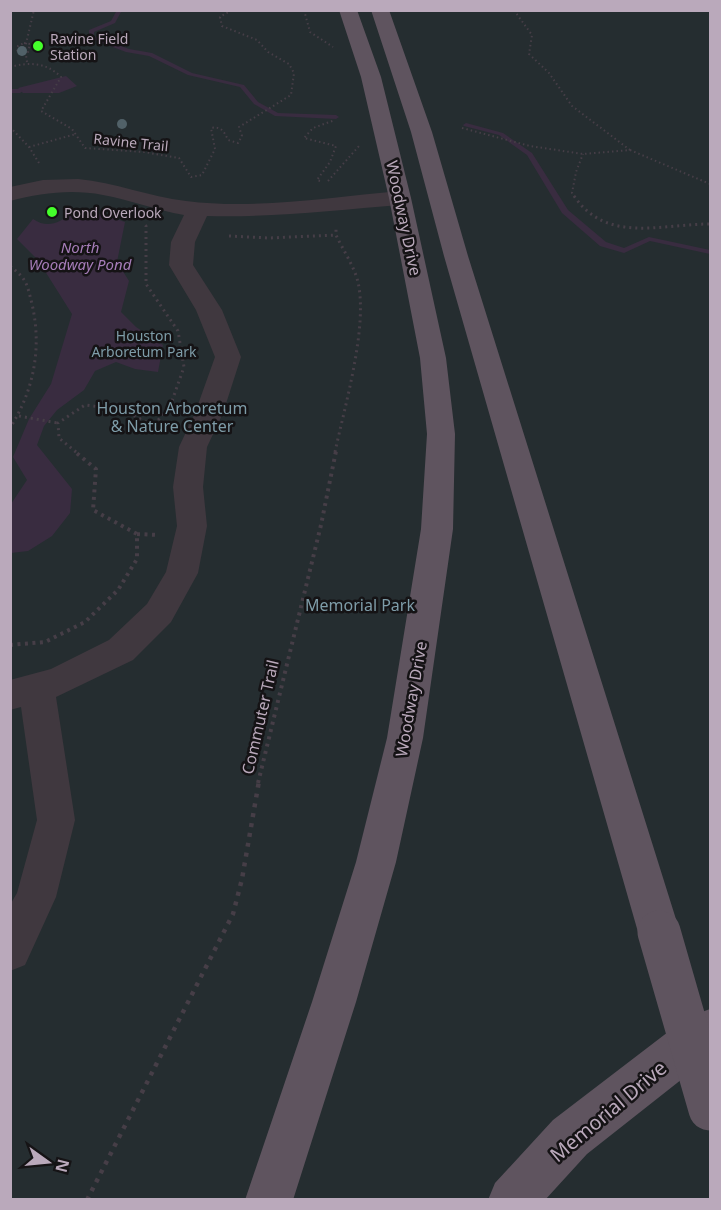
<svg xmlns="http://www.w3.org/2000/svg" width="721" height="1210" font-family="'Noto Sans',sans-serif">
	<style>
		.green { fill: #252d30 }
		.water { fill: #392c40 }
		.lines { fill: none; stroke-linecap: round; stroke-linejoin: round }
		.stream { fill: #392c40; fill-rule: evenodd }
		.path-far3 { stroke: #463e47; stroke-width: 2; stroke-dasharray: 1.5 3; stroke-linecap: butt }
		.path-far2 { stroke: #463e47; stroke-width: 3; stroke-dasharray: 2 4; stroke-linecap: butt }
		.path-far1 { stroke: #463e47; stroke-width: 4; stroke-dasharray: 3 4.5; stroke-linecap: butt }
		.path { stroke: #463e47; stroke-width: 4.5; stroke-dasharray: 4 6; stroke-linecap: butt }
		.minor { fill: #40383f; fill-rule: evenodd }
		.major { fill: #5f545f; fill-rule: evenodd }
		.major-bridge { stroke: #5f545f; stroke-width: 43 }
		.tree { fill: #516168 }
		.poi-dot { fill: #44ff2b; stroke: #151315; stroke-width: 2 }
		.labels { text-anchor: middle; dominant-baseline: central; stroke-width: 5; stroke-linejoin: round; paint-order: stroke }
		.far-poi-label { font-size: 14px; fill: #baa9bb; stroke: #151315; text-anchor: start }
		.far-street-label { font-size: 14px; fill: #baa9bb; stroke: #151315 }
		.far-park-label { font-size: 14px; fill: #7e9ca8; stroke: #151315 }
		.far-water-label { font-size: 15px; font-style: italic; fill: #a67db9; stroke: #151315 }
		.street-label { font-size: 16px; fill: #baa9bb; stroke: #151315 }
		.park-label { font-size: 16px; fill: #7e9ca8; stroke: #151315 }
		.near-street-label { font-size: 20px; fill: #baa9bb; stroke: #151315 }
	</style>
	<rect width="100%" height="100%" fill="#1a181a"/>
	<path class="green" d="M10 11H710V1199H11Z"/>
	<path class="water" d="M66 76 77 86 59 93H23L18 88Z
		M73 212 102 214 125 222 117 262 129 281 121 312 136 327 163 345 158 372 135 369 116 362 95 371 84 390 57 410 44 426 37 445 72 489 70 513 52 536 28 551 11 553V504L27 480 13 457 29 419 51 384 72 314 38 260 17 239 33 219C48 229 59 223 73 212Z"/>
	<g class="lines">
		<path class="stream" d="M117 10H122L115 23 94 32V36L129 49 152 53 192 73 244 85 258 102 278 113 336 115 339 117 336 119 275 116 254 104 240 87 188 75 149 56 126 52 89 38V30L111 21Z
			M10 89H20L23 91 20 93H10Z
			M466 123 503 133 532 153 568 210 606 242 624 248 649 237 710 250V254L650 241 624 253 600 246 562 213 527 155 499 135 464 126 463 125Z"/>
		<path class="path-far3" d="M304 10 310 32 333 47
			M24 43 30 44 28 52 17 53 18 46Z
			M27 62 25 48 34 10
			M10 67C29 62 46 62 61 77L41 111 72 129 85 148 144 152 179 158 191 177 202 175 215 149 211 128C221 126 224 131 228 140L238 143 242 136 239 127 291 95 294 73 289 64 268 52 257 40 222 26 220 17 232 10
			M10 127 29 147 39 163
			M462 128 530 146 583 154 630 150 572 106 549 73 529 54 532 35 516 13 518 10
			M29 147 76 134
			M630 150 710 184
			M320 181 317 180 330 162 336 146 304 138 313 128 335 120
			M328 181 359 146
			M575 197 572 193 576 172 583 154"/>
		<path class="path-far2" d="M574 196C607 244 660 224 710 224
			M229 236 269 238 336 235
			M10 266C27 279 27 284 32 304 42 348 34 390 10 428
			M19 416 58 423
			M154 426 167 432
			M76 452 59 438 58 423 85 405 123 410 154 426 172 401 184 367 178 331 146 284V226L143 223
			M335 452C345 405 368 327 358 282 354 266 343 250 336 235V228"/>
		<path class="path-far1" d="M137 534 158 535
			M10 645 45 642 85 622 118 590 137 559V534L93 510 96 469 74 451
			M258 783 321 525 336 451"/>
		<path class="path" d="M87 1200 233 914 242 879 259 781"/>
		<path class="minor" d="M78 179C115 182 149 197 186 201 256 210 330 197 400 191L408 193 411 198 408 203 400 205C336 210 271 218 207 216L195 242 193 265 222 310 241 357 223 413 207 447 203 487 207 526 198 573 171 622 133 660 56 697 75 820 56 897 25 965 10 971V905L17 893 37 820 21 707 10 710V680L51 669 109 640 147 604 166 572 177 526 173 487 179 447 195 413 215 357 196 310 169 265 171 242 184 215C156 210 130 200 103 195 71 189 41 193 10 201V187L43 180Z"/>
		<path class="major" d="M339 10H357L381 77 411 198 446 358 455 434 453 529 423 738 396 862 356 1002 293 1200H245L312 1002 356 862 387 738 421 529 427 434 420 358 389 198 361 77Z
			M371 10H389L432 132 468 256 680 932 674 946 659 952 644 946 638 932 444 256 411 132Z
			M710 1009V1057L587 1154 545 1200H488L495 1183 553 1120 668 1032 694 1015Z"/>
		<path class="major-bridge" d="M659 932 710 1109"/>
	</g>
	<g class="tree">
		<circle cx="22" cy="51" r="5"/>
		<circle cx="122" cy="124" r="5"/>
	</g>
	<g class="poi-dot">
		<circle cx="38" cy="46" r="6"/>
		<circle cx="52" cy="212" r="6"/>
	</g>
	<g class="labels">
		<g class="far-poi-label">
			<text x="50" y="38">Ravine Field<tspan x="50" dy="16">Station</tspan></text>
			<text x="64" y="212">Pond Overlook</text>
		</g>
		<g class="far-street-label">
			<text transform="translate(131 142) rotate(6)">Ravine Trail</text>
		</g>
		<g class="far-park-label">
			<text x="144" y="335">Houston<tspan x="144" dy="16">Arboretum Park</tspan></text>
		</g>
		<g class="far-water-label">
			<text x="80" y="247">North<tspan x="80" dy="17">Woodway Pond</tspan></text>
		</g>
		<g class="street-label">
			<text transform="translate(404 218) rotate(78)">Woodway Drive</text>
			<text transform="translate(411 699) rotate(-80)">Woodway Drive</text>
			<text transform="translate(260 717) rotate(-77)">Commuter Trail</text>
		</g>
		<g class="park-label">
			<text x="172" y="408">Houston Arboretum<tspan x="172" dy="18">&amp; Nature Center</tspan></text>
			<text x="360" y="605">Memorial Park</text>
		</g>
		<g class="near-street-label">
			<text transform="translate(608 1111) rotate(-40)">Memorial Drive</text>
		</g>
	</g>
	<rect width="721" height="1210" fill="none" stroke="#baa9bb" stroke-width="24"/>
	<g transform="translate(48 1162) rotate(105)" stroke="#151315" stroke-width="4.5" paint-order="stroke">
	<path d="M0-4.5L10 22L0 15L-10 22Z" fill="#baa9bb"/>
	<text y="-9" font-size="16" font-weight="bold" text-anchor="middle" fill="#baa9bb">N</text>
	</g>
</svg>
